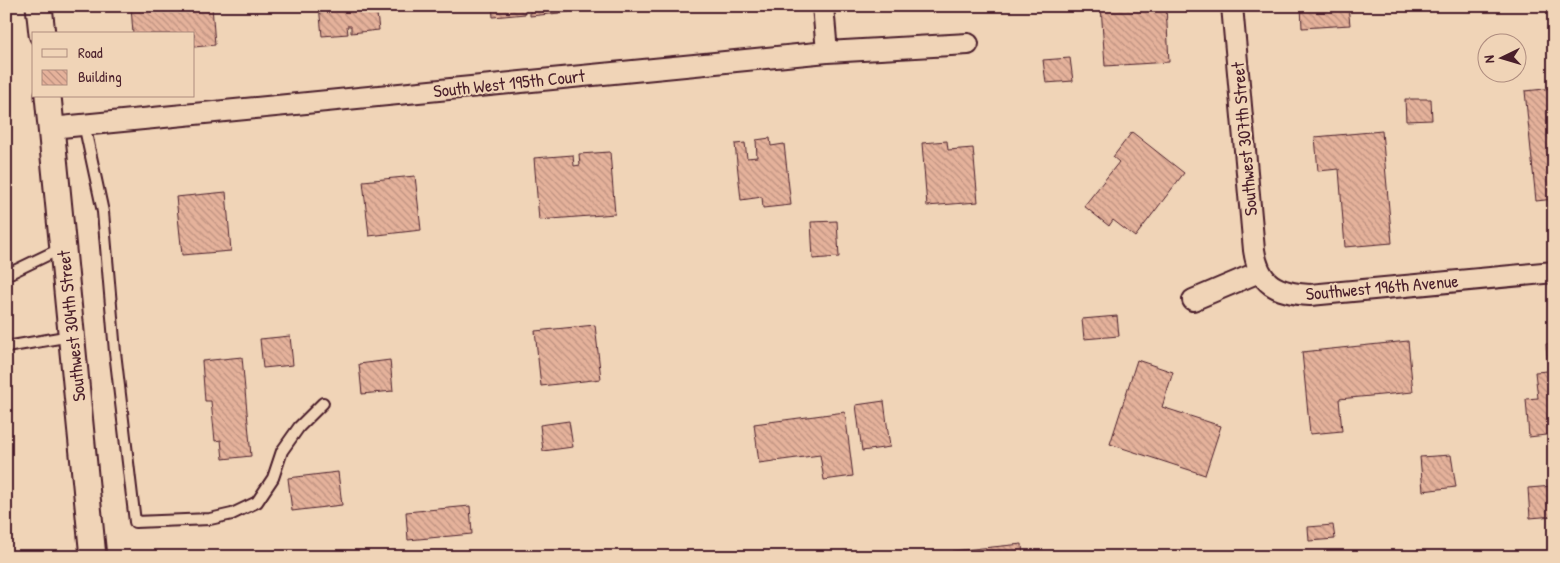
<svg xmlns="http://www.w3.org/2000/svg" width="1560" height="563" font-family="'Patrick Hand',sans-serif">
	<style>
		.building { fill: url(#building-back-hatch); stroke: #4a1f2b }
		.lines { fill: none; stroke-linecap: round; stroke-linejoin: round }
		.service-casing { stroke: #4a1f2b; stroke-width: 14 }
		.minor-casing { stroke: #4a1f2b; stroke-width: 24 }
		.tertiary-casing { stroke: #4a1f2b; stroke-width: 29 }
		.service { stroke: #f0d4b7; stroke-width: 10 }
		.minor { stroke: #f0d4b7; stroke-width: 20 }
		.tertiary { stroke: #f0d4b7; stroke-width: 25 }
		.labels { text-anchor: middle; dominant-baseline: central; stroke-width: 4; stroke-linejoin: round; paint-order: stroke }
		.street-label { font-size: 18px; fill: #4a1f2b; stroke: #f0d4b7 }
	</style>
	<defs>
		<pattern id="building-back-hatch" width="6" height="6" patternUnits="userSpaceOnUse" patternTransform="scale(1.25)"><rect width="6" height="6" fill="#e5b29b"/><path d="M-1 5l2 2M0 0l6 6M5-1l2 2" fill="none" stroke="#bc907f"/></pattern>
	</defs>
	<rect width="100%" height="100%" fill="#f0d4b7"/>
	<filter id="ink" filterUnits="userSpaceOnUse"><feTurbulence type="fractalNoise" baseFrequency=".02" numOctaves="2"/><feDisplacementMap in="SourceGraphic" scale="10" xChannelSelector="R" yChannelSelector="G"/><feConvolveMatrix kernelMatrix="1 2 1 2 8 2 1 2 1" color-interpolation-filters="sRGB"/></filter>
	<g filter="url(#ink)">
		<path class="building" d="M131 6H212L215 45 194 47V34H133Z
			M319 6H376L379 30 351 33V26H347L348 34 322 36Z
			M492 6H524L525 14 493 17Z
			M530 6H568L569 12 530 16Z
			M1101 6H1166L1169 62 1105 66Z
			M1301 6H1348L1350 25 1302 28Z
			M1070 58 1073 81 1046 83 1043 60Z
			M1554 88V199L1536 201 1525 91Z
			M1405 99H1431L1432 120 1406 121Z
			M1382 131 1392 243 1345 247 1339 169 1318 171 1315 137Z
			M1132 132 1184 173 1135 237 1113 220 1109 226 1084 206 1119 162 1113 157Z
			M770 138 771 146 784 144 791 205 763 208 762 197 741 200 735 144 745 143 747 158 757 157 756 140Z
			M947 141 948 150 973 148 978 202 927 206 922 143Z
			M610 152 615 214 539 220 534 158 573 155 574 166 580 165 579 154Z
			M415 176 421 230 369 236 363 181Z
			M226 192 231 251 182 255 176 197Z
			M837 221 839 257 813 259 811 222Z
			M1117 316 1119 336 1084 339 1082 319Z
			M595 325 601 379 541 386 535 331Z
			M290 336 293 365 263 368 260 339Z
			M1408 341 1413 392 1339 399 1342 431 1310 434 1302 352Z
			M1554 343V434L1529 437 1526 399 1538 398 1535 372 1548 371 1546 344Z
			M242 357 251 456 223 459 221 440 215 441 211 401H205L202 361Z
			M390 360 393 391 362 394 359 364Z
			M1137 360 1173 372 1162 407 1221 426 1205 475 1110 444Z
			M884 401 890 447 862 451 856 405Z
			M845 412 853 476 824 480 820 455 759 463 754 424Z
			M569 421 573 447 543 451 540 425Z
			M1451 455 1456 487 1423 491 1420 457Z
			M338 472 342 505 292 511 288 478Z
			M1553 486 1554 516 1530 518 1528 488Z
			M470 506 472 534 408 540 406 512Z
			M1333 525 1335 539 1309 541 1308 527Z
			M1022 544 1023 557H954L953 551Z"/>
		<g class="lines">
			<defs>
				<path id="service" d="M84 124 103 212 115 352 135 522 210 519 232 514 257 502 273 478 282 451 299 427 323 403
					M6 275 62 248
					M6 347 71 336"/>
				<path id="minor" d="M823 6 827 52
					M1232 6 1254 250C1259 285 1277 293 1310 295L1554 272
					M51 128 827 52 968 44
					M1193 300 1259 272"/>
				<path id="tertiary" d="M39 6 42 34
					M48 96 93 557"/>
			</defs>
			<use href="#service" class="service-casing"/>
			<use href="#minor" class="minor-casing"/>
			<use href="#tertiary" class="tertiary-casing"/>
			<use href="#service" class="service"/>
			<use href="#minor" class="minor"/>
			<use href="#tertiary" class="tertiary"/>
		</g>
	</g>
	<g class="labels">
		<g class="street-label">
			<text transform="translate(509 83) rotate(-6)">South West 195th Court</text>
			<text transform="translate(1244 139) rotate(-95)">Southwest 307th Street</text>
			<text transform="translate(1382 287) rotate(-5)">Southwest 196th Avenue</text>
			<text transform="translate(71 326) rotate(-96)">Southwest 304th Street</text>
		</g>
	</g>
	<rect width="1560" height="563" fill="none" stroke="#f0d4b7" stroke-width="25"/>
	<rect x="12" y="12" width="1535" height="538" fill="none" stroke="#4a1f2b" stroke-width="2" filter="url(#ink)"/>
	<rect x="32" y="32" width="162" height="65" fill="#f0d4b7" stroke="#ae8c7f"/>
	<rect x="42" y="49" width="25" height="8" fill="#f0d4b7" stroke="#ae8c7f"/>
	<text x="78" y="58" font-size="15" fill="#4a1f2b">Road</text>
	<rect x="42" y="70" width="25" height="15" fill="url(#building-back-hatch)" stroke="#ae8c7f"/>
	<text x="78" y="82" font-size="15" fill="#4a1f2b">Building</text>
	<g transform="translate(1502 58) rotate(265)"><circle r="24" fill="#f0d4b7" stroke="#ae8c7f"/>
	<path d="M0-4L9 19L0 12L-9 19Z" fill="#4a1f2b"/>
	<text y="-8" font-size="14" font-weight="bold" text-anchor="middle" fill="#4a1f2b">N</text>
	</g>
</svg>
